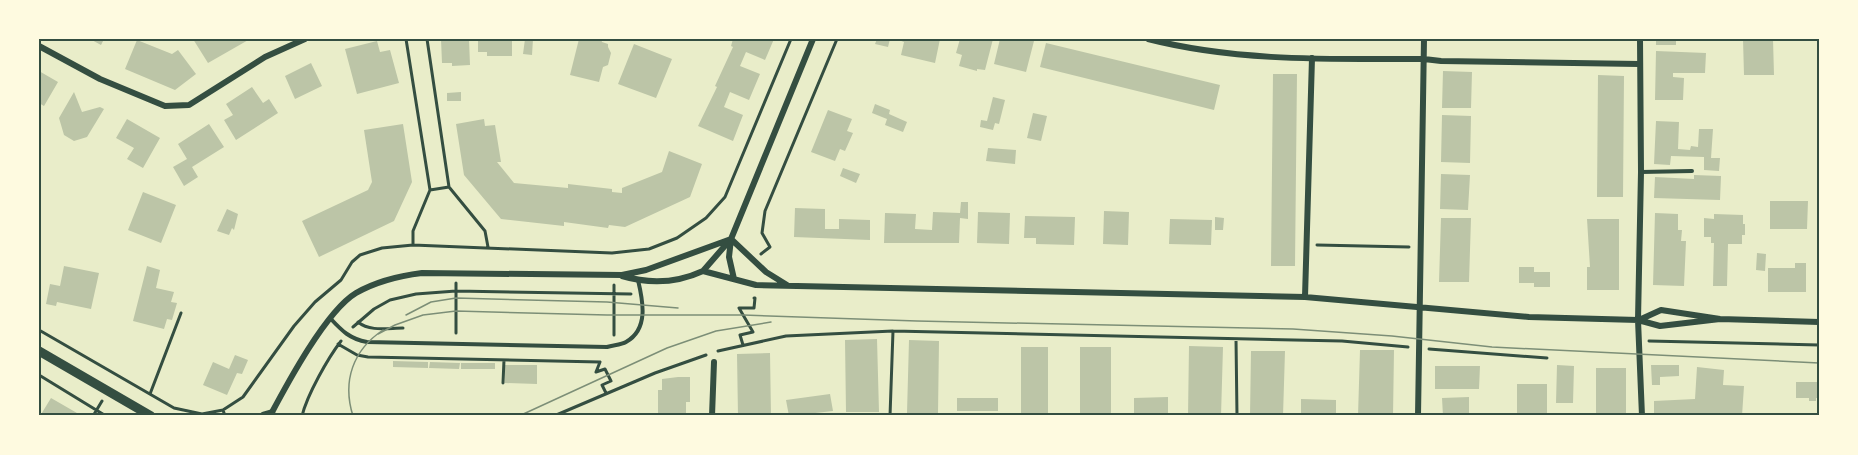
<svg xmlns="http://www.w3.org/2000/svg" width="1858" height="455" font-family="Ubuntu,sans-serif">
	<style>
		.building { fill: #bcc5a7 }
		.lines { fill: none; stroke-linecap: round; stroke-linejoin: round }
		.path { stroke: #344e41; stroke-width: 3 }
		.service { stroke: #344e41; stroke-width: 4 }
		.minor { stroke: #344e41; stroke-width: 6 }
		.tertiary { stroke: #344e41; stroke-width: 9 }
		.tram { stroke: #7c8e77; stroke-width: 1.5 }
		.neatline { fill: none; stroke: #344e41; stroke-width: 2 }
	</style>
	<rect width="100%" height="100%" fill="#e9edc9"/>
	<path class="building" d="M90 39H104L101 45Z
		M193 39H250L208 63Z
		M441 39H469L470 65 452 66V63H442Z
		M478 39H512V56H487V52H478Z
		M525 39H533L532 55 523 54Z
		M579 39H601L602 42 608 44V47L611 53 608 65 603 67 599 82 570 75Z
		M733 39H774L765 60 746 52 740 66 760 74 749 100 730 92 724 107 743 115 733 141 698 126 717 87 715 86 733 47 731 46Z
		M877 39H890L888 47 875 44Z
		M896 39H940L935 63 901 55 904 42Z
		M960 39H993L985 70 977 69V71L959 66 962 55 956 53Z
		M1000 39 1034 41 1026 72 994 64Z
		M1656 39H1676V45H1656Z
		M1743 39H1773L1774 75H1744Z
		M137 40 172 54 178 50 196 74 175 90 125 69Z
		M377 41 380 52 390 50 399 83 357 94 345 49Z
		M1046 43 1220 85 1214 110 1040 67Z
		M634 44 672 59 656 98 618 84Z
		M1656 51 1706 53 1705 73H1673V77L1684 78 1683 100H1655Z
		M311 63 322 86 295 99 285 76Z
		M39 71 58 82 44 106 39 103Z
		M1443 71 1472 72 1471 108H1442Z
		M1273 74H1297L1295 266H1271Z
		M1598 75 1624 76 1623 197H1597Z
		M252 87 263 103 269 99 278 113 236 140 224 120 233 115 226 104Z
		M74 92 82 112 100 107 104 109 87 137 74 141 64 135 59 118Z
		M461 92V101H447V93Z
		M993 97 1005 100 999 124 995 123 993 130 980 127 981 120 987 121Z
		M875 104 890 110 889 114 907 122 903 132 885 125 887 119 872 113Z
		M828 110 852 119 847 131 853 133 845 151 840 149 835 161 811 152Z
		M1033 113 1047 116 1041 141 1027 138Z
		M1442 115 1471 116 1470 163 1441 162Z
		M127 119 160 138 143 168 127 159 134 148 116 138Z
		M484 119 485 126 495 125 501 162H497L514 183 568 188V184L612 189V192L622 193V188L662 172 669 151 702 164 690 197 625 227 609 225 608 228 564 222V226L501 219 464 175 456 124Z
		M1656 121 1679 122 1678 149 1690 150 1691 146 1698 147 1699 129H1713L1711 158H1720L1719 171 1704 170V157L1671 156 1670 165 1654 164Z
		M209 124 224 147 192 167 198 177 184 186 173 167 187 159 178 144Z
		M403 124 412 182 394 221 319 257 302 221 368 190 372 182 364 130Z
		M988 148 1016 150 1015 164 986 161Z
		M843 168 860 174 856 183 840 176Z
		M1441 174 1470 175 1468 210 1440 209Z
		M1694 175 1721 176 1720 200 1654 198 1655 177 1694 179Z
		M143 192 176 205 161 243 128 230Z
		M1770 201H1808L1807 229H1770Z
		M961 202H968V219L960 218 959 243H884L885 213 916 214 915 229 932 230 933 212 960 213Z
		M795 208 825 209V229H839V219L870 220V240L794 237Z
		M227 209 238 214 234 230 232 228 229 235 217 231Z
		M1104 211 1129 212 1128 245 1103 244Z
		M978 212 1010 213 1009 244 977 243Z
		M1655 213 1678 214V230H1682L1681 241H1686L1684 286 1653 285Z
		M1714 214 1743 215V224H1745V235H1742V244H1728L1727 286H1713L1714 243H1711V237H1704V218L1714 219Z
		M1025 216 1075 217 1074 245 1036 244V238H1024Z
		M1215 217 1224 218 1223 230H1215Z
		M1441 218H1471L1469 282H1439Z
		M1170 219 1212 220 1211 245 1169 244Z
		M1587 219H1619V290H1587V267H1590Z
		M1757 253 1766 254 1765 271 1756 270Z
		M1795 263H1806V292H1768V268H1795Z
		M64 266 99 273 91 309 57 302 56 306 46 304 50 284 60 286Z
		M147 266 160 270 156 288 174 292 171 302 177 303 172 320 167 319 164 329 133 321Z
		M1519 267H1534V272H1550V287H1534V283H1519Z
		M877 339 879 412H846L845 340Z
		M909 340 939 341 938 413H907Z
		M1189 346 1223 347 1221 416H1188Z
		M1021 347H1048V416H1021Z
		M1080 347H1111V416H1080Z
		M1360 350H1394L1393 416H1358Z
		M1251 351H1285L1283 416H1250Z
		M770 353 771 416H738L737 354Z
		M235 355 248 360 242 374 237 373 227 395 203 385 213 362 229 369Z
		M393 361 428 362V368L393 367Z
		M430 362 460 363 459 369 429 368Z
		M461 363H495V369H461Z
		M505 365H537V384L505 383Z
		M1557 365 1574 366 1573 403H1556Z
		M1651 365H1679V376L1660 377V385H1652Z
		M1435 366H1480L1479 389H1435Z
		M1697 367 1724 370 1723 385 1744 386 1742 416H1654V401L1695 399Z
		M1596 368H1626V416H1596Z
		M678 377H690V402H686V416H658V390H662V379Z
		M1796 382H1819V398H1816V401H1809V398H1796Z
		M1517 384H1547V416H1517Z
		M830 394 833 411 789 416 786 400Z
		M1168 397V413H1134V398Z
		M1469 397V416H1443L1442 398Z
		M51 398 77 413 75 416H40Z
		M957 398H998V411H957Z
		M1301 399 1336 400V416H1301Z"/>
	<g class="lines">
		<path class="path" d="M406 39 430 190 413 231V245
			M427 39 449 187 430 190
			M449 187 485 231 488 247
			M1317 245 1409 247
			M761 254 770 247 762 233 765 211 837 39
			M614 285V335
			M358 322C370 332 388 328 403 328
			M353 327 374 309 390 300 416 294 456 291 631 294
			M39 330 174 408 202 414 223 410 243 397 294 326 315 302 341 280 352 262 360 255 382 248 413 245 612 253 649 249 677 238 706 218 725 197 791 39
			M456 333V283
			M1236 339 1237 416
			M1649 341 1819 345
			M338 344 357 355 368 357 600 362
			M743 345 740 335 753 332 739 308H754L755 298H754
			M1429 349 1547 358
			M718 351 786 336 893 331 1342 341 1408 347
			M600 362 596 372 605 369 611 381 602 385 606 393
			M39 375 106 416
			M503 383 504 360
			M150 394 181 313
			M223 410 225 416
			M93 416 102 401
			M302 416C307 395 328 358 341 341
			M554 416 655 373 706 355
			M890 416 893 331"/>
		<path class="service" d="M1641 172 1692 171
			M330 318C342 331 350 339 367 342L607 347C613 345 621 345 626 342 649 329 643 301 638 280
			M1807 416 1819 415"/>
		<path class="minor" d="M1148 39C1238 62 1332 59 1424 59L1441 61 1639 64
			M1640 39 1641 172 1638 320 1642 416
			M39 46 100 79 165 106 189 105 265 57 305 39
			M731 239 766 272 787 285
			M703 271 756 285 1305 297 1529 317 1638 320 1660 326 1720 319
			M622 276C649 284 677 283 703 271L730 240
			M734 279 729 257 731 239 813 39
			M1305 297 1312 58
			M1639 320 1661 310 1720 319 1819 322
			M270 416C287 384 326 311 356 293 377 281 398 276 422 273L622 275 646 270 731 239
			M712 416 714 362
			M1418 416 1424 39"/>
		<path class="tertiary" d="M39 351 151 416
			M264 416 271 414V416"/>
		<path class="tram" d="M406 315 431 302 456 298 607 302 678 308
			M378 334 395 325 423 315 456 311 607 315H743L917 321 1293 329 1392 336 1492 347 1819 363
			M353 416C342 381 353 350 383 330
			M519 416 667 348 716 331 771 322"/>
	</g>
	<rect width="1858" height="455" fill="none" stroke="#fefae0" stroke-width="81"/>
	<rect x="40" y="40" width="1778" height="374" class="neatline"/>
</svg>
